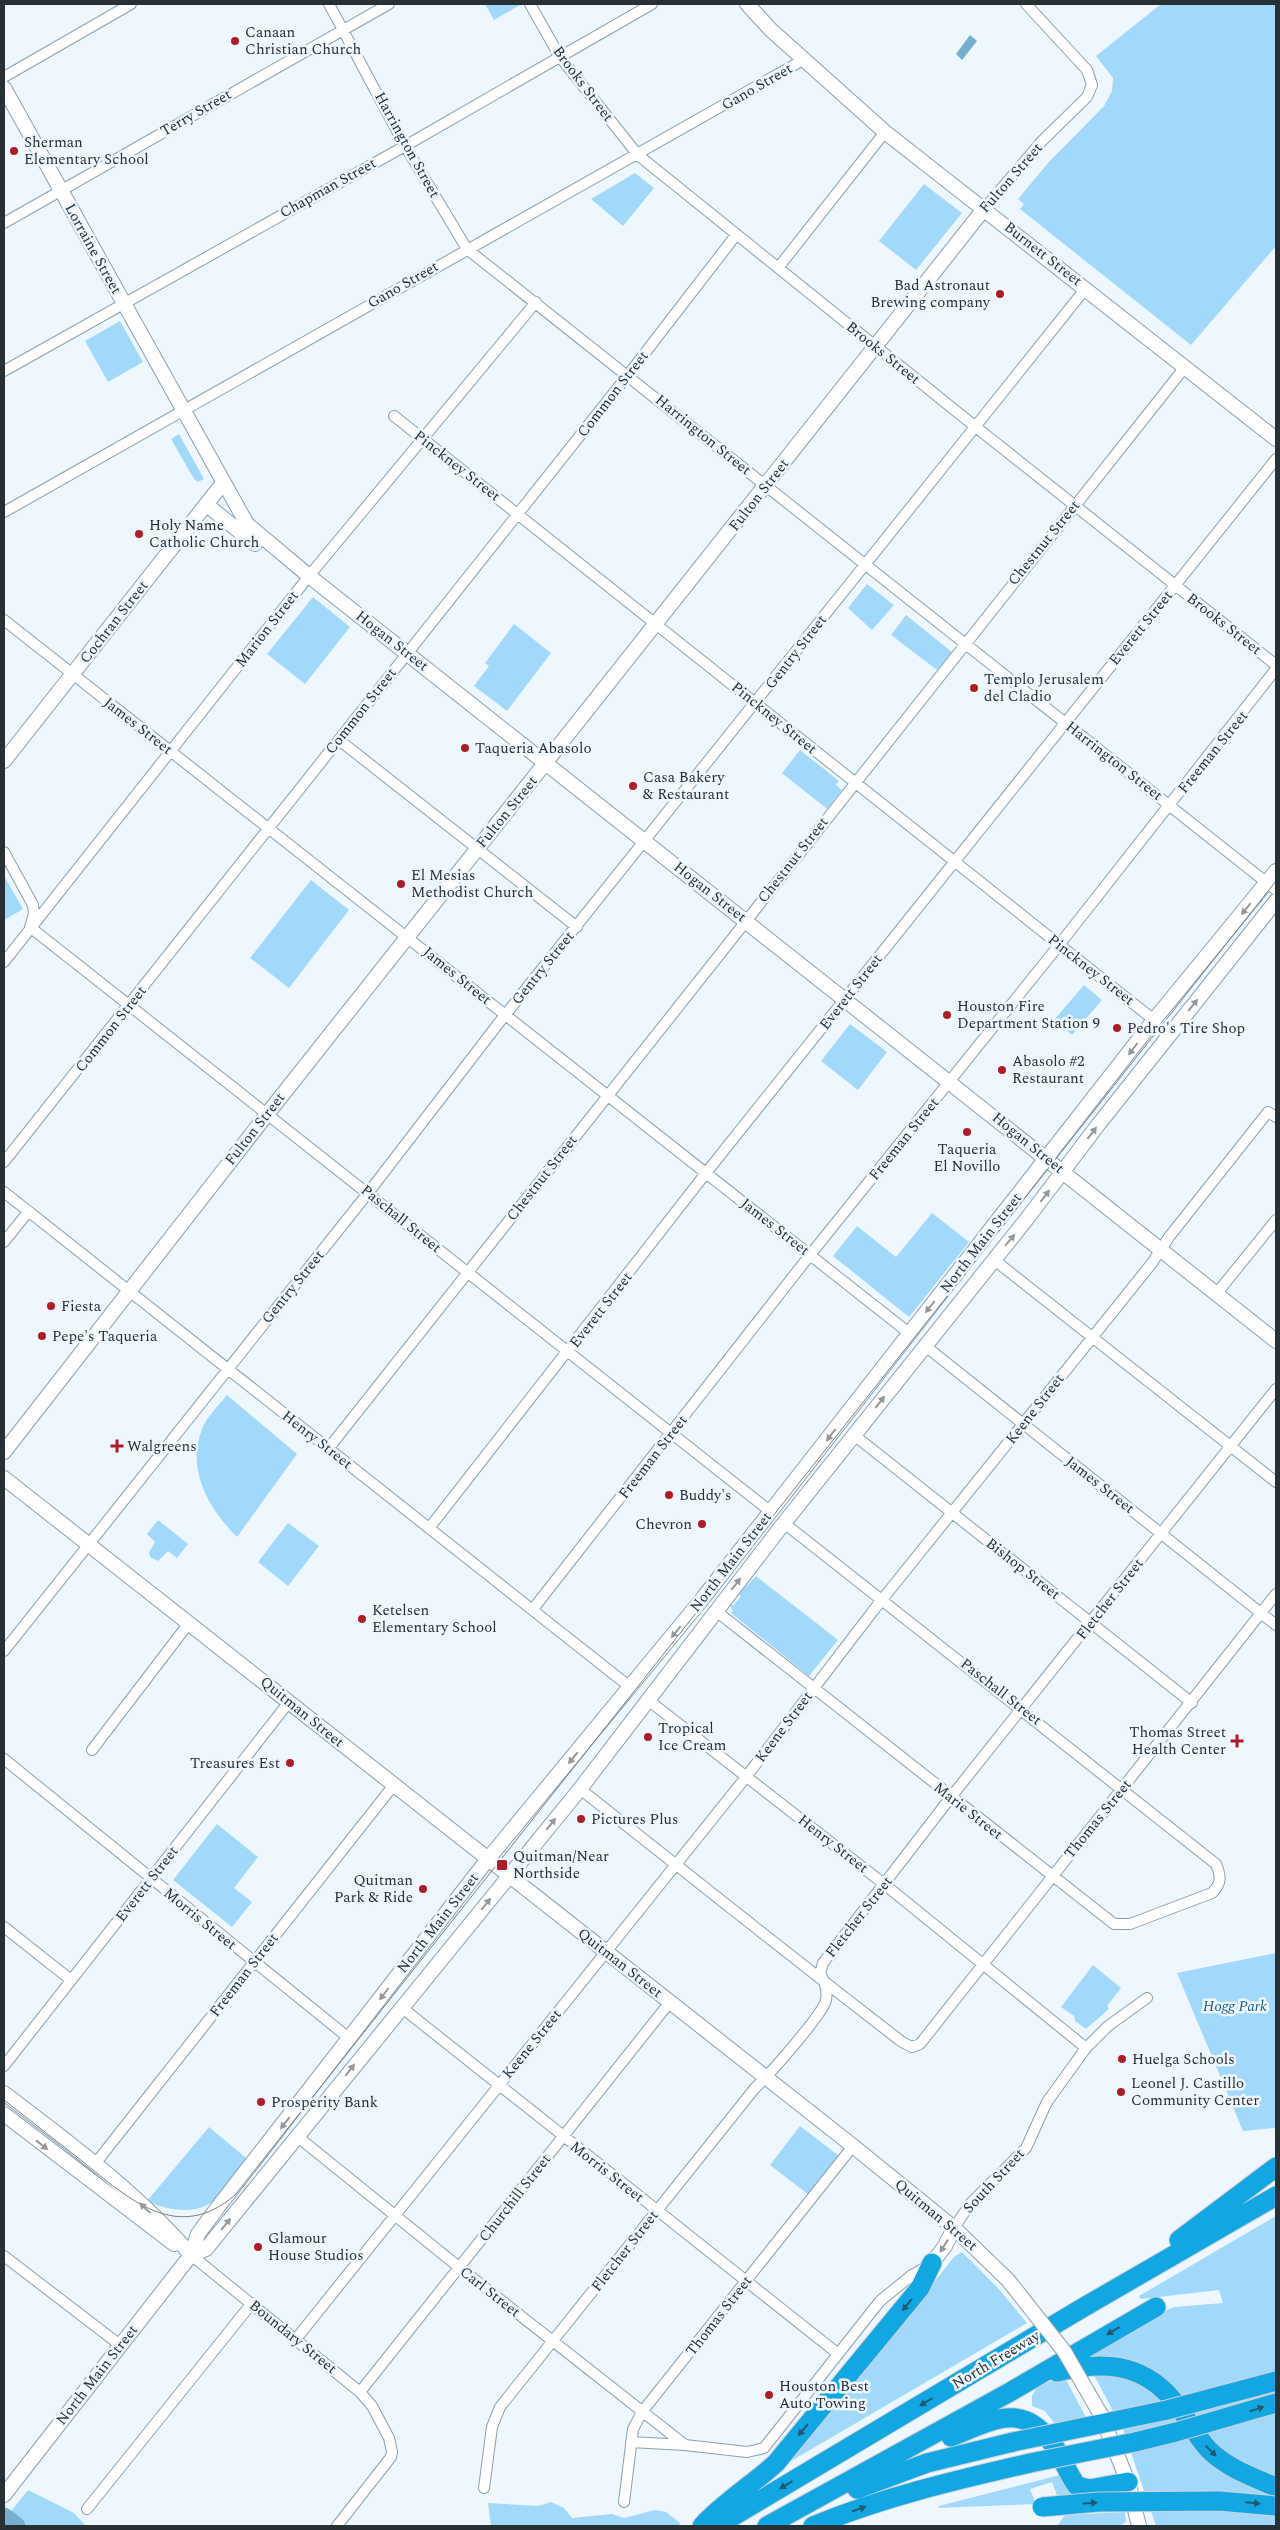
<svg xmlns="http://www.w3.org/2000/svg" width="1280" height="2530" font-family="Spectral,serif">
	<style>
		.green { fill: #a2d9fa }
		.water { fill: #76b0d1 }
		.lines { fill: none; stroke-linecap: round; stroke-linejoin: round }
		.river { stroke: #76b0d1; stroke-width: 19 }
		.street-casing { stroke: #8aa0ad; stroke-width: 12 }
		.secondary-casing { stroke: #8aa0ad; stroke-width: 16 }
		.highway-casing { stroke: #cfd1d3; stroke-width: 21 }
		.street { stroke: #fff; stroke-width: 10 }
		.secondary { stroke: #fff; stroke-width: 14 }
		.highway { stroke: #12a6e3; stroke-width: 19 }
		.tram { stroke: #778085; stroke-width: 1 }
		.secondary-bridge-casing { stroke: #8aa0ad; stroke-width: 16; stroke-linecap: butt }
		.highway-bridge-casing { stroke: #cfd1d3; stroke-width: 21; stroke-linecap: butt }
		.secondary-bridge { stroke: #fff; stroke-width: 14 }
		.highway-bridge { stroke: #12a6e3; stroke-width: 19 }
		.oneway { fill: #93989a }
		.oneway2 { fill: #205972 }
		.poi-dot { fill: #af1c26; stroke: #eef7fd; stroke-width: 2 }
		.labels { text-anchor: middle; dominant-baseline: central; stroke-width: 5; stroke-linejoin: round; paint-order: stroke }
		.poi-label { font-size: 15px; fill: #273035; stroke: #eef7fd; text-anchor: start }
		.street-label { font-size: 15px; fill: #273035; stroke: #eef7fd }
		.park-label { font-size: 15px; font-style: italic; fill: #165d7f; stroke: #eef7fd }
	</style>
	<rect width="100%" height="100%" fill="#eef7fd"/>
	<path class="green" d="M485 4H519L520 5 494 20Z
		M1161 4H1276V246L1191 345 1020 209 1024 204 1018 199 1048 163 1104 106 1112 91 1113 78 1096 56Z
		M635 173 654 188 623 226 591 199Z
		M924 184 962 213 916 270 879 241Z
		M120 321 143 362 108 382 85 341Z
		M179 434 204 479 198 482 194 479 171 439Z
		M867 584 894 605 872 630 848 608Z
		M313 597 350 627 305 684 267 654Z
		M906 615 952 652 937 670 891 635Z
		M514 624 551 653 507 711 474 686 489 666 485 663Z
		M800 750 839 781 836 785 842 790 827 809 782 773Z
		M4 876 23 909 4 920Z
		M311 880 349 910 289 988 250 958Z
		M1084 985 1102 1000 1072 1035 1054 1020Z
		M850 1024 887 1052 858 1090 821 1061Z
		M932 1213 969 1242 909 1317 833 1256 857 1226 896 1257Z
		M227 1395 297 1454 237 1537C209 1509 186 1470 202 1429 207 1416 219 1405 227 1395Z
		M158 1520 188 1544 177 1558 168 1551 158 1561 150 1557 149 1552 155 1542 147 1534Z
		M288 1523 319 1546 288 1586 258 1562Z
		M756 1576 838 1640 809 1676 731 1613 733 1611 730 1605H734L741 1596 739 1594Z
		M217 1824 258 1857 234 1888 252 1902 232 1927 173 1880Z
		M1276 1953V2128L1243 2131 1177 1973Z
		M1093 1965 1121 1988 1107 2006 1109 2009 1086 2029 1075 2021 1074 2016 1061 2007Z
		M800 2126 839 2156 809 2195 770 2165Z
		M209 2127 246 2158C236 2172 225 2191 212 2202 195 2215 165 2210 147 2201Z
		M1276 2216V2526H1156L1124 2432 1083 2354 1152 2315 1175 2307 1223 2303 1219 2290 1141 2299 1139 2296Z
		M962 2252 998 2288 1027 2323 786 2464 843 2397 954 2257Z
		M1064 2376 1088 2421 1058 2428 1045 2411 1032 2406V2396L1037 2387Z
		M1060 2475 1081 2497 1060 2503 1052 2482 1030 2489 1036 2504 939 2508V2506Z
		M28 2490 74 2513 86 2526H4V2520Z
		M551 2502 564 2508 572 2518 612 2514 624 2518 655 2510 666 2512 680 2523 679 2526H491L488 2503 538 2506Z
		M1125 2512 1126 2522 1119 2526H1057L1065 2515Z"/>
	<path class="water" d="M970 35 977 41 962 60 956 54Z"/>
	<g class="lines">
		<path class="river" d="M4 2517 16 2526"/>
		<defs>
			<path id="street" d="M329 4 405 146 467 249 1276 890
				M530 4 560 57 638 155 977 428 1276 665
				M4 77 131 4
				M984 209 1042 141 1087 97 1092 85 1087 70 1026 4
				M4 223 389 4
				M778 268 885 132
				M4 371 405 146 652 4
				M394 416 1154 1020
				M4 512 803 60
				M4 620 909 1333
				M339 740 577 927
				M4 852 33 905 34 914 30 927 771 1512
				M4 962 309 576 536 302
				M4 1162 628 375 736 235
				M4 1192 630 1687
				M4 1242 28 1212
				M993 1259 1276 1482
				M1217 1293 1276 1220
				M924 1345 1276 1625
				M854 1435 1192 1703
				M328 1449 1185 367
				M430 1527 706 1173 1276 459
				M533 1609 810 1255 1059 945 1276 669
				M716 1611 1114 1924H1130L1212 1893C1222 1883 1221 1876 1216 1864L784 1523
				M4 1651 368 1193 498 1024 1086 288
				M648 1700 884 1884 1086 2048
				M92 1750 189 1623
				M4 1759 350 2039
				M580 1789C687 1873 794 1959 902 2042L912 2047 920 2044 1276 1594
				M4 1927 71 1980
				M401 2007 837 2353
				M4 2066 289 1702
				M298 2137 460 2268 685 2445 747 2452 764 2448 880 2301 912 2275 930 2265
				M95 2164 393 1786
				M954 2228 970 2204 1026 2148 1047 2102 1086 2048 1108 2026 1147 1998
				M191 2255 360 2392 372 2406 389 2438 392 2452 391 2457 337 2526
				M4 2256 120 2345
				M296 2339 746 1777 873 1611 1152 1263 1169 1237 1268 1112 1276 1117
				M360 2392 670 2002
				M631 2442 685 2445
				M484 2488 492 2427 500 2407 755 2088C769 2075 823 2014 826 2000 828 1990 825 1982 820 1973L823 1963 951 1797 1276 1389
				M624 2502 633 2429 642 2412 853 2146
				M87 2509 252 2303"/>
			<path id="secondary" d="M747 4 771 30 885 132 1276 439
				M4 88 247 524 309 576 1276 1341
				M207 505 255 544
				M4 761 223 483
				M4 1452 268 1113 984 209
				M4 1478 853 2146 954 2228 1008 2280
				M4 2093C69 2143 137 2192 191 2255
				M4 2114 174 2244
				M191 2255 206 2249 580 1789 784 1523 1026 1220 1098 1125 1276 901
				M932 2263 945 2246 954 2228
				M1101 2415 1128 2482 1139 2526
				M4 2495 191 2255 198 2234 218 2207 488 1859 703 1598 1154 1020 1276 871"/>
			<path id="highway" d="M1179 2240 1276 2167
				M1057 2372C1101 2361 1141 2362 1173 2400 1186 2415 1195 2435 1209 2450 1227 2468 1253 2477 1276 2487
				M951 2437C998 2418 1026 2400 1058 2452 1065 2463 1069 2476 1077 2486L1089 2489 1128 2482
				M1135 2442 1176 2432
				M857 2489 927 2463 1013 2442
				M702 2526C724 2502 752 2485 776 2463L920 2288 932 2263
				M717 2526 1084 2307 1276 2196
				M767 2526 1010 2392 1156 2307
				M813 2526C883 2497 956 2480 1030 2463"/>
		</defs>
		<use href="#street" class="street-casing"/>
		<use href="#secondary" class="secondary-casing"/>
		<use href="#highway" class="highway-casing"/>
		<use href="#street" class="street"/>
		<use href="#secondary" class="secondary"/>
		<use href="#highway" class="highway"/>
		<path class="tram" d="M4 2100C30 2120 56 2141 82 2161 128 2198 177 2245 235 2195L1276 881"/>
		<defs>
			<path id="secondary-bridge" d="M1008 2280 1064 2351 1101 2415"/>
			<path id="highway-bridge" d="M1176 2432 1276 2403
				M1013 2442 1167 2410 1276 2381
				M1030 2463 1135 2442
				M1042 2507 1098 2502 1219 2501 1276 2506"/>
		</defs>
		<use href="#secondary-bridge" class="secondary-bridge-casing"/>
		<use href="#highway-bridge" class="highway-bridge-casing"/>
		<use href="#secondary-bridge" class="secondary-bridge"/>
		<use href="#highway-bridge" class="highway-bridge"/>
	</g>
	<defs><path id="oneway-solid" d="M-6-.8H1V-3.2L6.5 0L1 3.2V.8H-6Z" transform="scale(1.25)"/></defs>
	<g class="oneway">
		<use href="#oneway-solid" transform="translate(1246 909) rotate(129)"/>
		<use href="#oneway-solid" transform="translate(1193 1005) rotate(-51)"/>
		<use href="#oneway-solid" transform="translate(1133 1049) rotate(127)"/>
		<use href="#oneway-solid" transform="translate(1092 1133) rotate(-52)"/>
		<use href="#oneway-solid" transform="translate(1045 1196) rotate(-52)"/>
		<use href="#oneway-solid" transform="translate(1010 1240) rotate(-49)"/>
		<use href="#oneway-solid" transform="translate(930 1307) rotate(129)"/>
		<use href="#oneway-solid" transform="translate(880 1402) rotate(-52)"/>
		<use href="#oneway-solid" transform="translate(831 1435) rotate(128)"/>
		<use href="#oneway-solid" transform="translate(736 1584) rotate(-52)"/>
		<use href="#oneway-solid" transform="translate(676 1632) rotate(129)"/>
		<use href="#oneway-solid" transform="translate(573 1758) rotate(129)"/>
		<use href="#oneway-solid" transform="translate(551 1824) rotate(-51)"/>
		<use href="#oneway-solid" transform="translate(486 1904) rotate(-51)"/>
		<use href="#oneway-solid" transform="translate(384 1994) rotate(127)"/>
		<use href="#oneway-solid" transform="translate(350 2070) rotate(-52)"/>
		<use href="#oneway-solid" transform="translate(285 2123) rotate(128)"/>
		<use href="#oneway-solid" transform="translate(42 2145) rotate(38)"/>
		<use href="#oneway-solid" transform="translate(145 2208) rotate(-137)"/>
		<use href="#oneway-solid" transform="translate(226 2224) rotate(-51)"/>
		<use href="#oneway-solid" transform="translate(944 2246) rotate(122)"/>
	</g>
	<g class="oneway2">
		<use href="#oneway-solid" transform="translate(907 2305) rotate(129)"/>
		<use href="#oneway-solid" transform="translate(1113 2331) rotate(149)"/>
		<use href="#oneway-solid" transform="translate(926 2402) rotate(149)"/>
		<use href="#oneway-solid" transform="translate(1257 2409) rotate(-17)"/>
		<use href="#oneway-solid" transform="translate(803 2430) rotate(130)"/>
		<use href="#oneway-solid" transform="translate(1211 2451) rotate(45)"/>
		<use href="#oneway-solid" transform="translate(786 2485) rotate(149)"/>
		<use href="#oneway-solid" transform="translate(1090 2503) rotate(-4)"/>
		<use href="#oneway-solid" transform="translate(1253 2503) rotate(5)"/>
		<use href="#oneway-solid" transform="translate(859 2509) rotate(-19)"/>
	</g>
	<g class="poi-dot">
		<circle cx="235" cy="41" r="5"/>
		<circle cx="14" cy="151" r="5"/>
		<circle cx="1000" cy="294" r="5"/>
		<circle cx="139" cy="534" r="5"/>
		<circle cx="974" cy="688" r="5"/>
		<circle cx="465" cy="748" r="5"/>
		<circle cx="633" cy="786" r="5"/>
		<circle cx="401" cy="884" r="5"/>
		<circle cx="947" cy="1015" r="5"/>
		<circle cx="1117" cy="1028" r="5"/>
		<circle cx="1002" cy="1070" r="5"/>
		<circle cx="967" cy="1132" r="5"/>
		<circle cx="51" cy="1306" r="5"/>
		<circle cx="42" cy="1336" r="5"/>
		<path d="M114.5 1438.5h5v5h5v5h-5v5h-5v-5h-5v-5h5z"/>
		<circle cx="669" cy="1495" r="5"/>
		<circle cx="702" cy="1524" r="5"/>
		<circle cx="362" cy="1619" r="5"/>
		<circle cx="648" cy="1737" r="5"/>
		<path d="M1234.5 1733.5h5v5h5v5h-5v5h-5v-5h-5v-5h5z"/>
		<circle cx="290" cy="1763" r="5"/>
		<circle cx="581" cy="1819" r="5"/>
		<rect x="496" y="1859" width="12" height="12" rx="2.5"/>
		<circle cx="423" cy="1889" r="5"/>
		<circle cx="1122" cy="2059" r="5"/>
		<circle cx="1121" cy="2092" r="5"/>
		<circle cx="261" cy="2102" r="5"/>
		<circle cx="258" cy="2247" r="5"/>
		<circle cx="769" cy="2395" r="5"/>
	</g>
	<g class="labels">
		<g class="poi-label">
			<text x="245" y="32">Canaan<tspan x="245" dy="17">Christian Church</tspan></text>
			<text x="24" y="142">Sherman<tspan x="24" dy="17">Elementary School</tspan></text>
			<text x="990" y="285" text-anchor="end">Bad Astronaut<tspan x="990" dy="17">Brewing company</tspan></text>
			<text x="149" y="525">Holy Name<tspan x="149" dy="17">Catholic Church</tspan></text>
			<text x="984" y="679">Templo Jerusalem<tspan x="984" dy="17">del Cladio</tspan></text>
			<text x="475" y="748">Taqueria Abasolo</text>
			<text x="643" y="777">Casa Bakery<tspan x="643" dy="17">&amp; Restaurant</tspan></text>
			<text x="411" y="875">El Mesias<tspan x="411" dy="17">Methodist Church</tspan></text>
			<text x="957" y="1006">Houston Fire<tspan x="957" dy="17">Department Station 9</tspan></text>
			<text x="1127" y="1028">Pedro's Tire Shop</text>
			<text x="1012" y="1061">Abasolo #2<tspan x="1012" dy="17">Restaurant</tspan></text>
			<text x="967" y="1149" text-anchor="middle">Taqueria<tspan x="967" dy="17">El Novillo</tspan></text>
			<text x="61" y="1306">Fiesta</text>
			<text x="52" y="1336">Pepe's Taqueria</text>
			<text x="127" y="1446">Walgreens</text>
			<text x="679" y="1495">Buddy's</text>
			<text x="692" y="1524" text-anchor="end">Chevron</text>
			<text x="372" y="1610">Ketelsen<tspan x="372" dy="17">Elementary School</tspan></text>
			<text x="658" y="1728">Tropical<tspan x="658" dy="17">Ice Cream</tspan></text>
			<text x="1226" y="1732" text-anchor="end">Thomas Street<tspan x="1226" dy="17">Health Center</tspan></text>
			<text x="280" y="1763" text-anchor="end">Treasures Est</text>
			<text x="591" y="1819">Pictures Plus</text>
			<text x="513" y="1856">Quitman/Near<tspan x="513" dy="17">Northside</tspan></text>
			<text x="413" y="1880" text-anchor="end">Quitman<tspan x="413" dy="17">Park &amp; Ride</tspan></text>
			<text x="1132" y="2059">Huelga Schools</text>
			<text x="1131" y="2083">Leonel J. Castillo<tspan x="1131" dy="17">Community Center</tspan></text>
			<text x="271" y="2102">Prosperity Bank</text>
			<text x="268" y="2238">Glamour<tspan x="268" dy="17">House Studios</tspan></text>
			<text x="779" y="2386">Houston Best<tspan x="779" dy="17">Auto Towing</tspan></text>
		</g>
		<g class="street-label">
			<text transform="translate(583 84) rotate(53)">Brooks Street</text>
			<text transform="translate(757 87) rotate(-30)">Gano Street</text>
			<text transform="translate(196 113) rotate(-30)">Terry Street</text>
			<text transform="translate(407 145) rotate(61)">Harrington Street</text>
			<text transform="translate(1011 178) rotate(-49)">Fulton Street</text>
			<text transform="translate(328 188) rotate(-29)">Chapman Street</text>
			<text transform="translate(93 249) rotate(61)">Lorraine Street</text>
			<text transform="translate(1043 254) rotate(38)">Burnett Street</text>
			<text transform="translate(403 285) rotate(-30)">Gano Street</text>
			<text transform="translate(883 353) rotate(39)">Brooks Street</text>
			<text transform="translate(613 394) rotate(-52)">Common Street</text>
			<text transform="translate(703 435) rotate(39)">Harrington Street</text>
			<text transform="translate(457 466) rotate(38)">Pinckney Street</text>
			<text transform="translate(759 495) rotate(-52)">Fulton Street</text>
			<text transform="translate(1044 543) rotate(-51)">Chestnut Street</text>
			<text transform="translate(114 622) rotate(-52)">Cochran Street</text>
			<text transform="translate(1224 624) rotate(38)">Brooks Street</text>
			<text transform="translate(1141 628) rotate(-51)">Everett Street</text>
			<text transform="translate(267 629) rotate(-52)">Marion Street</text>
			<text transform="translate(392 641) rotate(38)">Hogan Street</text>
			<text transform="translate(796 652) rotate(-52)">Gentry Street</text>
			<text transform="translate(361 711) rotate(-52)">Common Street</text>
			<text transform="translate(774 718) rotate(39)">Pinckney Street</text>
			<text transform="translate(138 726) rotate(38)">James Street</text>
			<text transform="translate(1213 752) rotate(-51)">Freeman Street</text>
			<text transform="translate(1114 761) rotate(38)">Harrington Street</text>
			<text transform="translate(507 812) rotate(-51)">Fulton Street</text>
			<text transform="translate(793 860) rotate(-52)">Chestnut Street</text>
			<text transform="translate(710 892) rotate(38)">Hogan Street</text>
			<text transform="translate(543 968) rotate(-51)">Gentry Street</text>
			<text transform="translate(1091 970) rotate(38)">Pinckney Street</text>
			<text transform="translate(457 976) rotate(39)">James Street</text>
			<text transform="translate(851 992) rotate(-52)">Everett Street</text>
			<text transform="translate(111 1029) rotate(-52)">Common Street</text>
			<text transform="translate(255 1129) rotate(-52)">Fulton Street</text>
			<text transform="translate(904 1139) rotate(-51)">Freeman Street</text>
			<text transform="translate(1028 1143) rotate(39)">Hogan Street</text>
			<text transform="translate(542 1178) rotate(-52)">Chestnut Street</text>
			<text transform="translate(401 1219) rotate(39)">Paschall Street</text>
			<text transform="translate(775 1227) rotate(38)">James Street</text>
			<text transform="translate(981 1243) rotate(-52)">North Main Street</text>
			<text transform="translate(293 1287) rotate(-51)">Gentry Street</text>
			<text transform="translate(601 1310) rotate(-52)">Everett Street</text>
			<text transform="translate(1035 1409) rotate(-52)">Keene Street</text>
			<text transform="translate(317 1440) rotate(38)">Henry Street</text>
			<text transform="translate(653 1457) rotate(-52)">Freeman Street</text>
			<text transform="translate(1100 1485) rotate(38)">James Street</text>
			<text transform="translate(731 1562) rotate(-52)">North Main Street</text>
			<text transform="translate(1023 1569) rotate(38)">Bishop Street</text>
			<text transform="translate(1110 1599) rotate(-52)">Fletcher Street</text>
			<text transform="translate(1001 1692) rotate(38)">Paschall Street</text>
			<text transform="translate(302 1712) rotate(39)">Quitman Street</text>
			<text transform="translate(784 1727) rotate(-53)">Keene Street</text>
			<text transform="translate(968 1811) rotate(38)">Marie Street</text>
			<text transform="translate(1098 1819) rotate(-51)">Thomas Street</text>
			<text transform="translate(833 1844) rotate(38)">Henry Street</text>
			<text transform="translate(147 1884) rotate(-52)">Everett Street</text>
			<text transform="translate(859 1917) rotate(-52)">Fletcher Street</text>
			<text transform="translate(200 1919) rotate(39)">Morris Street</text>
			<text transform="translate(438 1923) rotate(-52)">North Main Street</text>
			<text transform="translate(620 1963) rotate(38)">Quitman Street</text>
			<text transform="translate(244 1975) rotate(-52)">Freeman Street</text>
			<text transform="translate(532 2044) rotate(-51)">Keene Street</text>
			<text transform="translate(607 2172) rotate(38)">Morris Street</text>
			<text transform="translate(994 2181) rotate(-47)">South Street</text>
			<text transform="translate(515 2198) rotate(-52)">Churchill Street</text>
			<text transform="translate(936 2215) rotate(40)">Quitman Street</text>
			<text transform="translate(625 2251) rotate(-52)">Fletcher Street</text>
			<text transform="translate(490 2292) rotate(38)">Carl Street</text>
			<text transform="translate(719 2316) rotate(-52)">Thomas Street</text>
			<text transform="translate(293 2337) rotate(39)">Boundary Street</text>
			<text transform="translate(996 2360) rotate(-31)">North Freeway</text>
			<text transform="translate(97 2375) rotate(-52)">North Main Street</text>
		</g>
		<g class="park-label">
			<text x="1235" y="2006">Hogg Park</text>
		</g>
	</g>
	<rect width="1280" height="2530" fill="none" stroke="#273035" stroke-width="10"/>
</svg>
